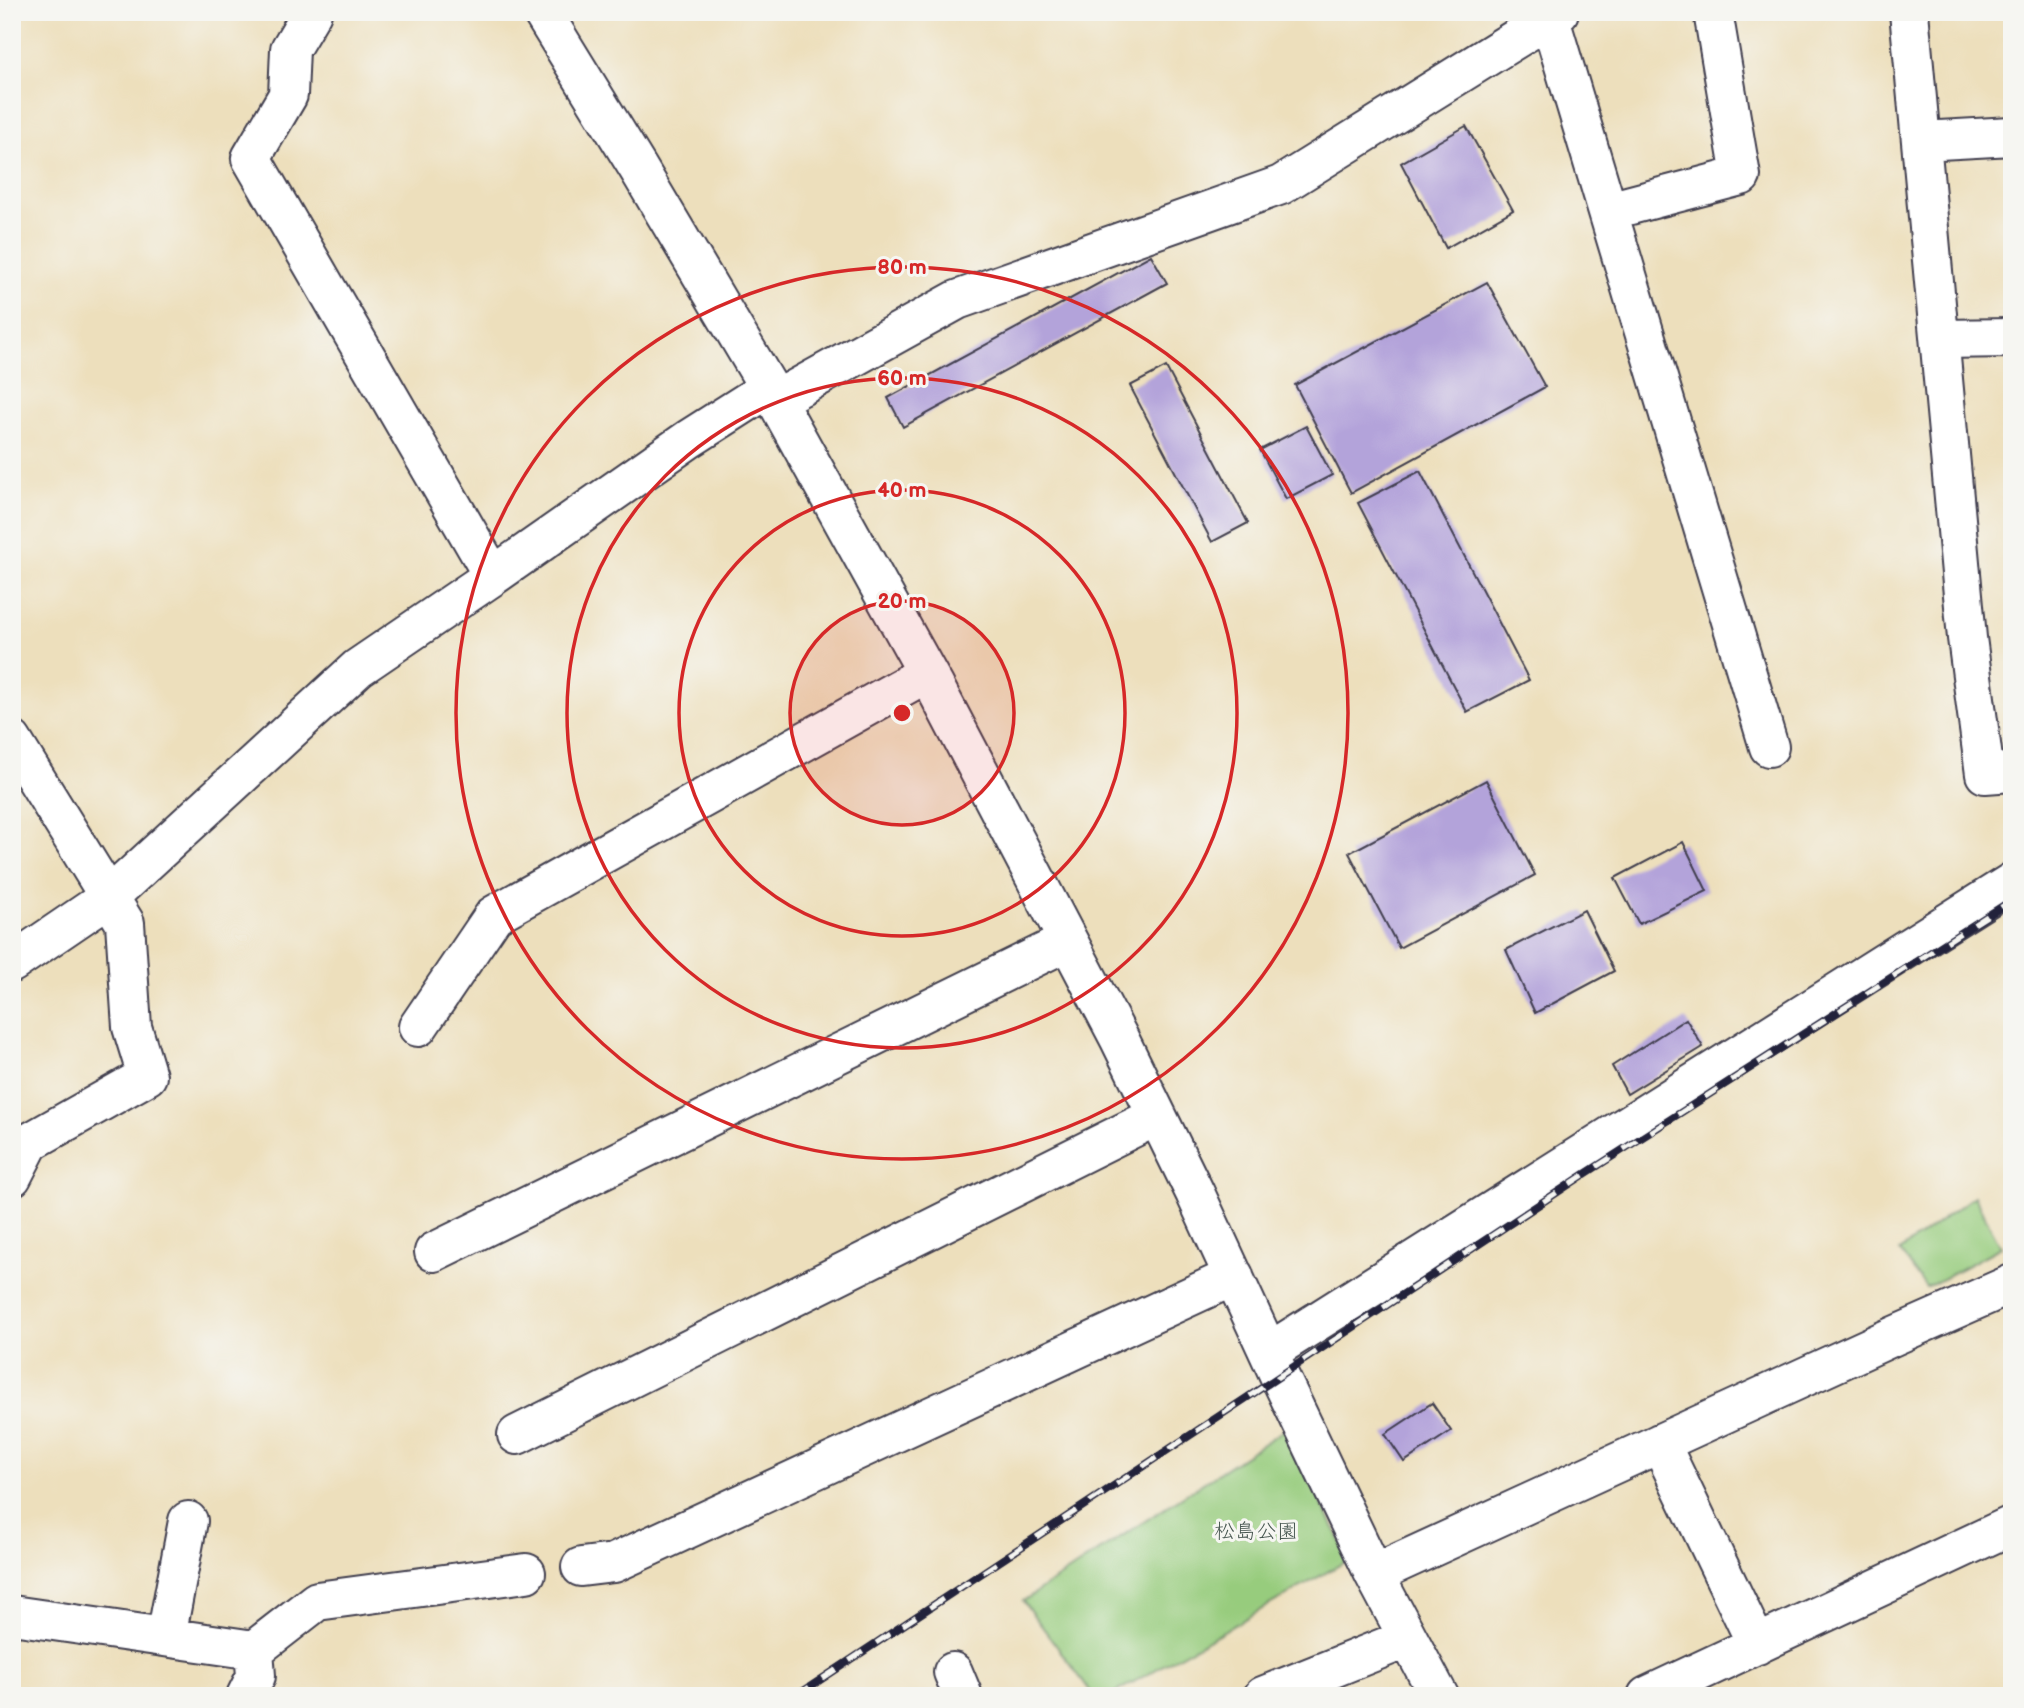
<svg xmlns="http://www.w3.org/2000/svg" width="2024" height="1708" font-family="'Balsamiq Sans','Klee One',sans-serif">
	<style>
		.green { fill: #97cc7d; stroke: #5c775c; stroke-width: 2 }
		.building { fill: #b3a3da }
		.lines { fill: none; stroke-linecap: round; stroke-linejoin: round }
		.minor-casing { stroke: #403e4e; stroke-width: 42 }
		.minor { stroke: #fff; stroke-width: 38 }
		.rail-casing { stroke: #22223b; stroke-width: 8 }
		.rail { stroke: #f6f6f2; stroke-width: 5; stroke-dasharray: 16; stroke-linecap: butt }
		.ring { fill: none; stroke: #d62828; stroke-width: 3.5 }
		.labels { text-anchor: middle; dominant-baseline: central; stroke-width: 6; stroke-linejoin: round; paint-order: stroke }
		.park-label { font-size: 21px; fill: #45554f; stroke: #f6f6f2 }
		.centre { fill: #d62828; stroke: #f6f6f2; stroke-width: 3.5 }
		.ring-label { font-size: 21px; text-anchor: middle; font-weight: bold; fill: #d62828; stroke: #f6f6f2; stroke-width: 6; stroke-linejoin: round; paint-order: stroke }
	</style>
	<rect width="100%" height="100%" fill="#f6f6f2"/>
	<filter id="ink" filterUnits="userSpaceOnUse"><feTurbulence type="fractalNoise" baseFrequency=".0143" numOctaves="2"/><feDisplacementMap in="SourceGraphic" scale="14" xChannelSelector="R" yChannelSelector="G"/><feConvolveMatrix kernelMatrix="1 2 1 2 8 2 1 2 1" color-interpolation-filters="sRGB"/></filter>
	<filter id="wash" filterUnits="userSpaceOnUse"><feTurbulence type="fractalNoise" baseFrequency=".00686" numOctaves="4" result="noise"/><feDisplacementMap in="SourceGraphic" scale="28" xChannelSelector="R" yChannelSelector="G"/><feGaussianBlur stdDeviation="1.57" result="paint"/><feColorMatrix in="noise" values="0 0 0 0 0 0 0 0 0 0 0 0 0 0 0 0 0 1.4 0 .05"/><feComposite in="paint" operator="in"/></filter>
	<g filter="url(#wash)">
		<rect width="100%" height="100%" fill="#eddfbc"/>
		<path class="green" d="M1974 1196 2001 1247 1926 1288 1900 1251Z
			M1284 1430 1350 1559 1109 1696H1094L1023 1601Z"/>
		<g id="blocks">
			<path class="building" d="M1466 126 1513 210 1446 248 1401 163Z
				M1151 255 1167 283 903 427 888 398Z
				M1487 282 1545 387 1351 493 1295 385Z
				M1166 367 1248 523 1212 542 1130 386Z
				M1306 426 1332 475 1286 499 1260 450Z
				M1420 471 1529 680 1467 712 1358 503Z
				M1486 780 1535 875 1399 948 1349 853Z
				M1683 842 1707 891 1639 924 1615 878Z
				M1584 910 1614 971 1535 1013 1506 950Z
				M1686 1019 1703 1047 1627 1094 1612 1066Z
				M1432 1403 1451 1431 1404 1462 1385 1434Z"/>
		</g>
	</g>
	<g filter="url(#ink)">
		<use href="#blocks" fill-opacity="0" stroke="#403e4e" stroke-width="2"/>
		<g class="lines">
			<defs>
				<path id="minor" d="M312 12 290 49 288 95 251 158 493 576 689 439 769 388
					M542 12 638 168 776 400 935 687 1119 1038 1195 1193 1279 1375 1374 1574 1439 1696
					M1909 12 1967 638 1985 774 2012 772
					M1550 19 1769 747
					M1921 141 2012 136
					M1608 211 1741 176 1713 12
					M1940 339 2012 338
					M776 400 957 300 1281 185 1559 12
					M12 740 109 897 12 963
					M418 1027 494 915 927 673
					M12 1177 30 1142 147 1076 132 1027 125 923 109 897 358 668 493 576
					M434 1252 1068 941
					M1269 1352 2012 882
					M517 1435 1157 1116
					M1660 1443 1757 1645
					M581 1567 614 1563 1234 1276
					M1374 1574 1894 1336 2012 1284
					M12 1615 254 1650 317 1601 526 1573
					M166 1637 188 1521
					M953 1672 963 1696
					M246 1696 256 1676 254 1650
					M1263 1696 1408 1638
					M1647 1696 2012 1525"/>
			</defs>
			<use href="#minor" class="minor-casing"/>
			<use href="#minor" class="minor"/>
			<defs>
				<path id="rail" d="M796 1696 1585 1174 2012 900"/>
			</defs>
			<use href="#rail" class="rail-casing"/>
			<use href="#rail" class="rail"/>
		</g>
	</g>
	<circle cx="902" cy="713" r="112" fill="#d62828" fill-opacity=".12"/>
	<g class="ring">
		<circle cx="902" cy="713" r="112"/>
		<circle cx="902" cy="713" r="223"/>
		<circle cx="902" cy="713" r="335"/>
		<circle cx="902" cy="713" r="446"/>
	</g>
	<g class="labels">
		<g class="park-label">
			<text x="1256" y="1531">松島公園</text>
		</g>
	</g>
	<circle cx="902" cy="713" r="10" class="centre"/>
	<g class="ring-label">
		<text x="902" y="274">80 m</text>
		<text x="902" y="385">60 m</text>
		<text x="902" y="497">40 m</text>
		<text x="902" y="608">20 m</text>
	</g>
	<rect width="2024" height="1708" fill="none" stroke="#f6f6f2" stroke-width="42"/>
</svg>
